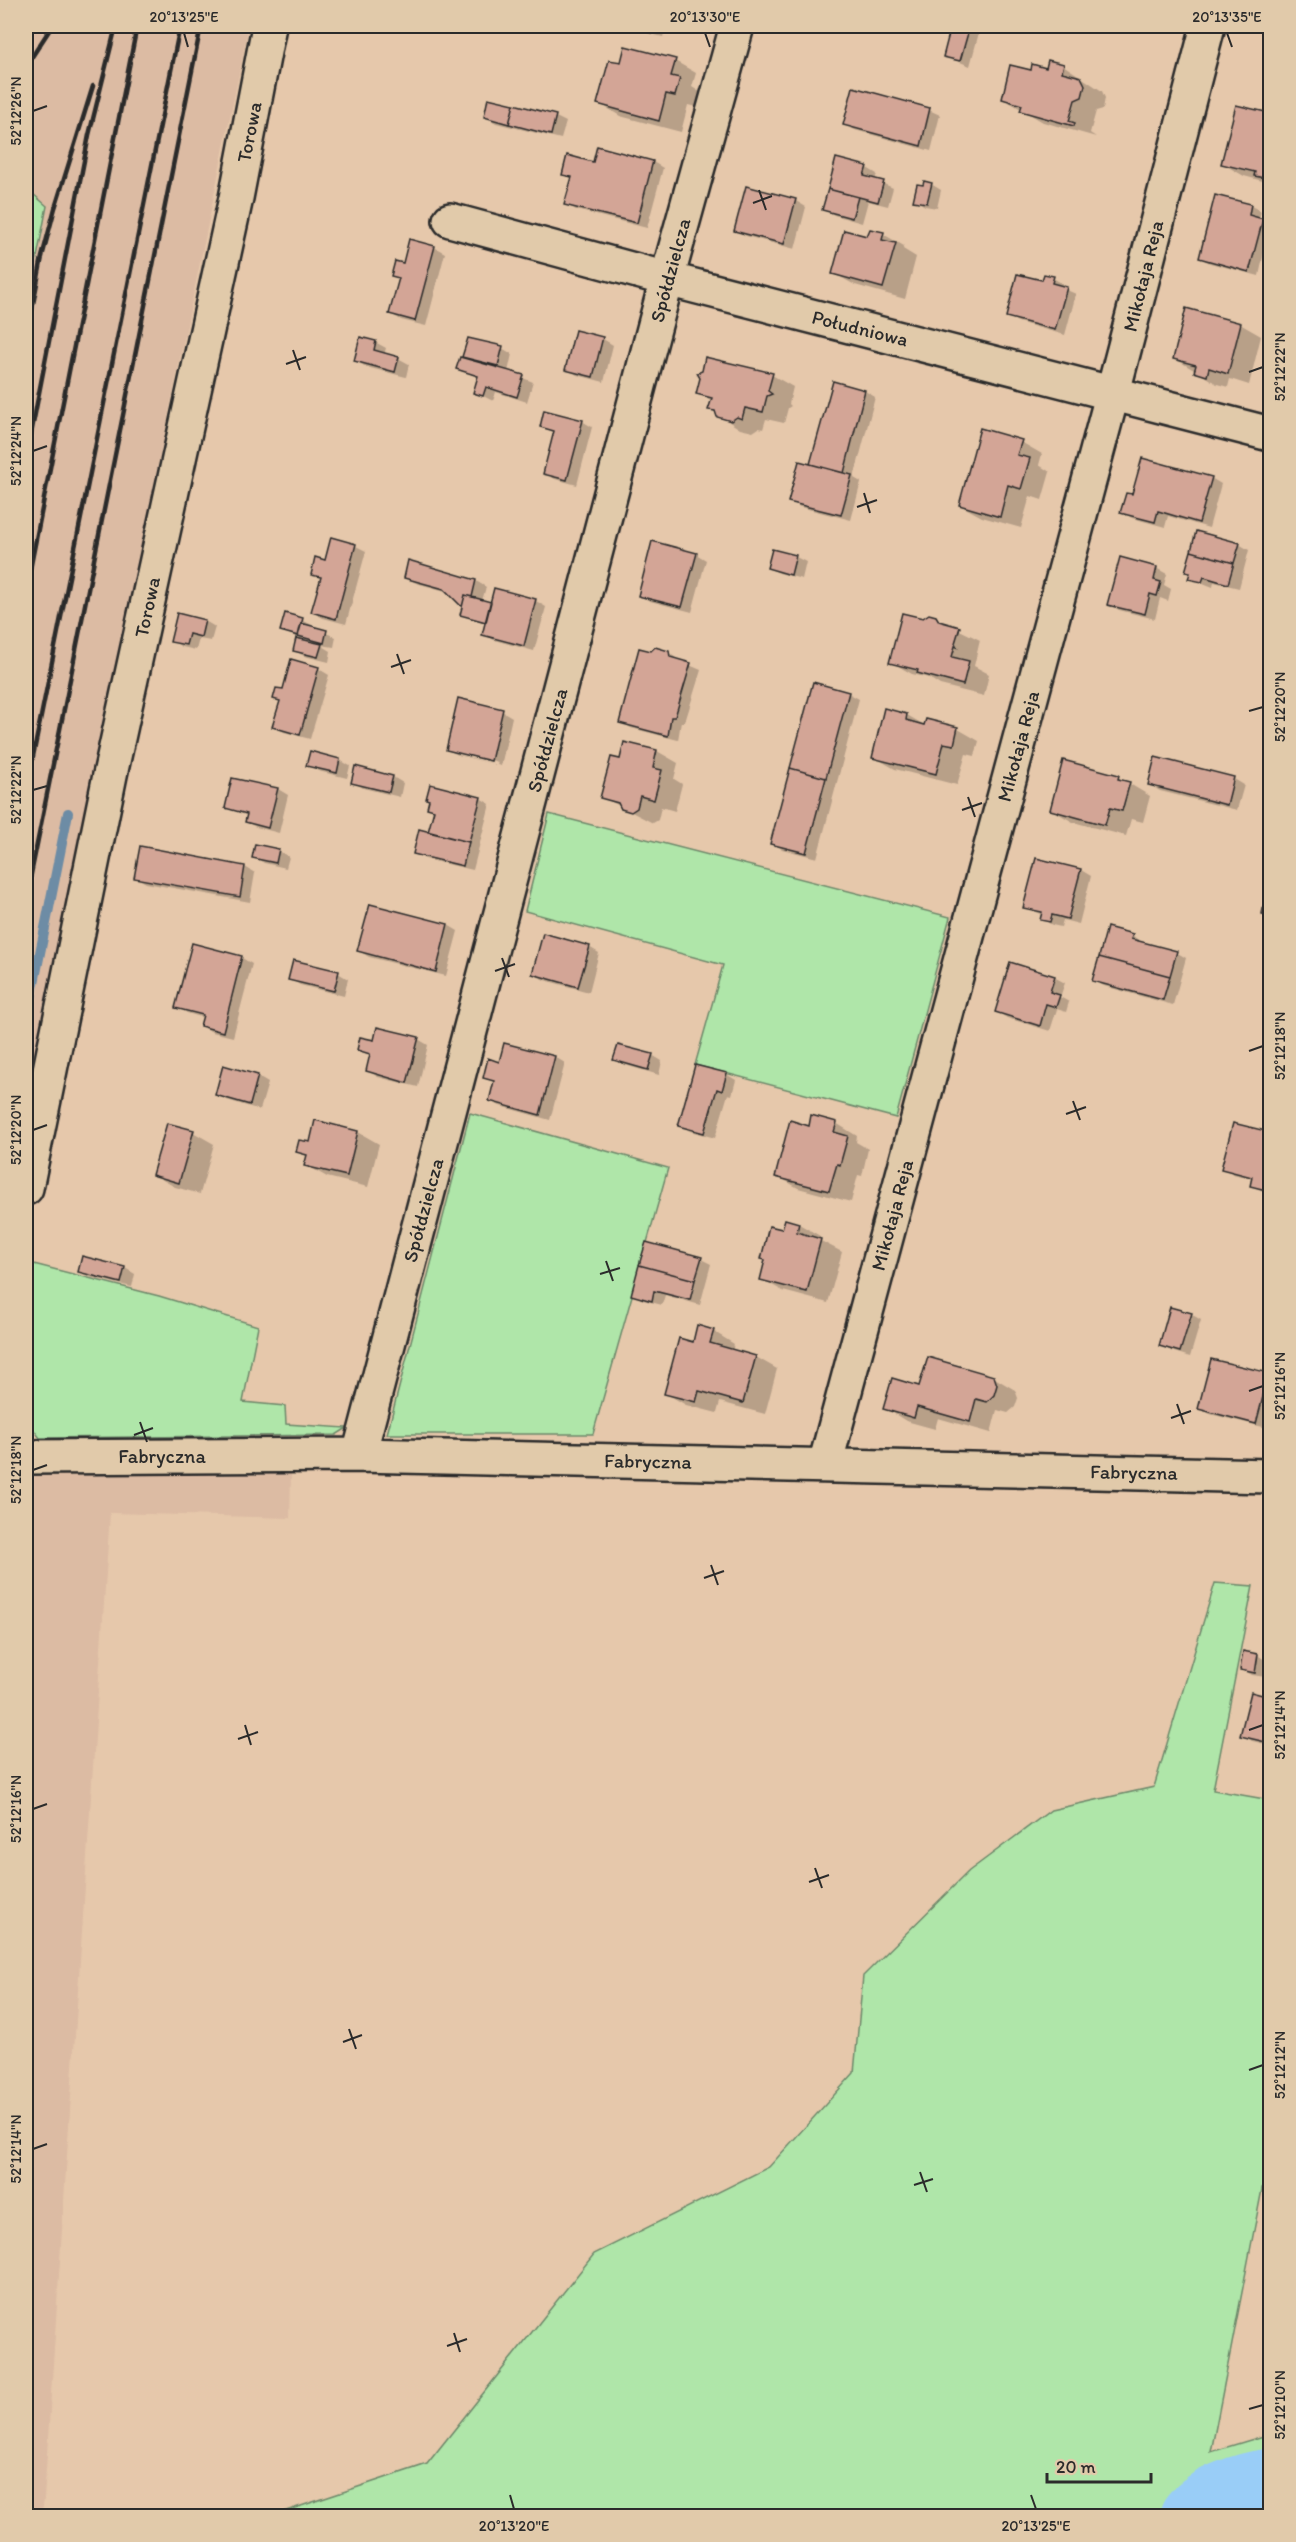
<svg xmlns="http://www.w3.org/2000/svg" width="1296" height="2542" font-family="Itim,sans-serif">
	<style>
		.built { fill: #dcbba3 }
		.green { fill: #afe6a9; stroke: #6d886a; stroke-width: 1.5 }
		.shadow { fill: #0003; fill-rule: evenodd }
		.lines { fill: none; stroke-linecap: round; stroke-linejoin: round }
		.stream { stroke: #6d8ca5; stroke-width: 10 }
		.river { stroke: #99cdf7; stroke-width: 63 }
		.building { fill: #d3a596; stroke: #2b2b2b; stroke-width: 1.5 }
		.minor-casing { stroke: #2b2b2b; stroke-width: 38 }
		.minor { stroke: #e1caaa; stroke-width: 33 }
		.rail { stroke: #2b2b2b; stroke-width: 4.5 }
		.ticks { fill: none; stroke: #2b2b2b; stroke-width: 2 }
		.labels { text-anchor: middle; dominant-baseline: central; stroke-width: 4.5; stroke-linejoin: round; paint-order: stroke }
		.street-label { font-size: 20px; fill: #2b2b2b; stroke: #e1caaa }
		.neatline { fill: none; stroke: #2b2b2b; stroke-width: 2 }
		.ticks-label { font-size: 15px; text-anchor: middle; fill: #2b2b2b }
	</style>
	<rect width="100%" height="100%" fill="#e6c8ab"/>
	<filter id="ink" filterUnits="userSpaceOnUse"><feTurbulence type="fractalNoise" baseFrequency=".0167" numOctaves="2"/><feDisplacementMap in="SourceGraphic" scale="12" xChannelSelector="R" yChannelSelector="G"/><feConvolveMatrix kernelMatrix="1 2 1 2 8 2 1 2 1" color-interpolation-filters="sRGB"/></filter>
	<g filter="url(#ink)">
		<path class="built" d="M26 26H249L87 809 26 1092V314L47 206 26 188Z
			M291 1474 290 1518 110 1513 44 2499 41 2516H26V1476Z"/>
		<path class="green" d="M26 188 47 206 26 314Z
			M549 814 950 917 896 1118 695 1065 723 965 525 911Z
			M470 1113 668 1168 593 1434H387Z
			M26 1262 159 1296 258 1326 243 1402 285 1406 286 1424 347 1428 336 1435 40 1438 30 1425 26 1413Z
			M1215 1583 1253 1586 1213 1790 1270 1800V2148L1211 2452 1270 2434V2462L1207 2470 1159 2516H271L427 2464 594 2254 769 2167 854 2073 863 1976 969 1871 1051 1810 1154 1787Z"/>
		<path class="shadow" d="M637 26H666L663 37 647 33Z
			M953 26H975L980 29 970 66 945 56Z
			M675 61 696 73 692 87 700 92 696 107 688 105 681 132 620 116 599 103 622 64Z
			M1063 65 1102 91 1105 98 1103 109 1096 111 1090 133 1096 137 1043 122 1004 99 1032 72Z
			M1237 107 1270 115V183L1244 176 1223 164Z
			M929 110 940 115 931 151 855 130 845 124Z
			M486 117H556L566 122 561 139 496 123Z
			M598 148 653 162 663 168 647 228 576 210 566 204 573 179 564 174 594 164Z
			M837 160 867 168 877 174 875 180 893 188 888 206 868 201 862 223 834 215 824 209Z
			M931 184 941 190 937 208 925 206 915 200 924 187Z
			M747 188 796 201 806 207 795 249 746 236 736 231Z
			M1251 206 1261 211 1259 219 1270 225 1259 276 1210 263 1200 258Z
			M883 234 904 246 903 249 916 257 905 299 855 285 833 273Z
			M434 247 445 253 426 326 401 320 391 314 400 279 392 275Z
			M1053 278 1063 284 1062 288 1076 294 1065 335 1018 322 1007 316 1043 282Z
			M1240 324 1261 336 1249 385 1230 379 1228 387 1217 384 1174 358Z
			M577 332 603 339 613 345 604 382 577 375 567 369Z
			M469 339 502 348 512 354 508 372 533 382 527 402 496 392 493 401 475 392 479 378 458 368Z
			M375 342 386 348 384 355 398 358 409 364 406 377 366 367 356 361Z
			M772 375 793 387 789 404 791 406 788 408 784 423 766 419 763 429 759 428 753 432 740 429 710 409 712 402 698 393Z
			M834 383 865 391 875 397 854 478 861 482 851 520 800 507 790 501 811 466Z
			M582 421 592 427 577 485 555 479 545 473 555 433 541 426Z
			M1021 442 1042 454 1039 465 1050 472 1042 500 1030 496 1021 528 982 517 960 505Z
			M1211 478 1221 484 1209 528 1168 516 1165 527 1132 518 1122 512 1133 496Z
			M1239 544 1249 550 1239 588 1214 582 1213 587 1190 578 1191 573Z
			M356 546 366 551 346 624 323 618 312 612 322 579 312 574 326 561Z
			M773 551 796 557 806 562 802 579 779 573 769 568Z
			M696 554 706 560 692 612 650 601 639 596Z
			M1156 568 1167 574 1164 585 1171 589 1168 601 1160 598 1155 619 1119 610 1109 604Z
			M405 577 476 581 486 587 482 601 492 603 496 590 536 601 546 607 534 651 494 640 484 634 487 624 462 614 464 607 449 592 416 583Z
			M178 615 205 621 215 627 211 641 199 639 196 650 182 647 172 641Z
			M935 618 980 640 974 666 989 674 984 696 940 685 929 678 912 674 891 662 923 620Z
			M302 620 312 625 311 627 336 637 334 647 321 645 331 651 329 662 304 656 294 650 298 638 282 631Z
			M668 652 680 661 701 670 685 722H681L678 740 631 728 621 722Z
			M292 661 319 669 329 675 310 739 284 732 274 726 281 702 275 699 284 691Z
			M848 693 859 699 817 858 782 849 772 843Z
			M502 711 512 717 501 766 458 755 448 750ZM457 751 498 762 497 765 457 754Z
			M907 715 926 726 927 721 958 729 979 741 975 756 966 754 957 785 895 769 874 757Z
			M625 743 657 751 678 763 674 779 682 784 675 811 661 807 658 820 653 823 602 797 621 761Z
			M340 760 350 766 347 778 318 771 308 765Z
			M356 768 393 777 403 783 400 797 363 788 353 782Z
			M1118 777 1150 796 1143 822 1131 819 1126 836 1073 822 1052 810Z
			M1234 779 1244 785 1237 810 1160 791 1150 785Z
			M278 789 288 795 279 833 256 827 246 822 248 816 226 808Z
			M480 798 490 804 473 870 425 859 415 853 429 833 435 811 428 807Z
			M256 846 279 851 289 857 286 868 264 863 254 857Z
			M1038 859 1081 870 1091 876 1079 924 1063 920 1061 927 1052 925 1042 919 1043 915 1025 907Z
			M245 867 255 873 250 902 146 883 135 877Z
			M448 925 458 931 446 976 369 957 359 951Z
			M1132 935 1142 943 1176 952 1186 958 1173 1005 1104 986 1094 980Z
			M193 945 242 958 252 964 233 1037 212 1032 202 1026 204 1018 187 1013 177 1007Z
			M589 947 599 953 589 992 544 980 534 974Z
			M338 973 348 979 344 996 300 985 290 979Z
			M1054 977 1065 983 1060 997 1069 1002 1066 1012 1057 1009 1050 1031 1007 1018 997 1012Z
			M418 1039 428 1045 418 1087 378 1077 368 1071 372 1056 358 1049 375 1042Z
			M652 1055 662 1061 659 1075 625 1065 615 1059Z
			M555 1057 565 1063 550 1120 500 1106 490 1101 495 1083 484 1077 500 1063Z
			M224 1067 258 1077 268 1083 260 1110 227 1100 217 1095Z
			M726 1074 736 1080 732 1095 728 1094 715 1138 690 1131 680 1125Z
			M317 1122 358 1132 379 1144 368 1187 327 1177 306 1165 308 1157 298 1152 311 1144Z
			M836 1123 857 1136 856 1142 868 1149 862 1176 858 1175 851 1202 798 1188 777 1176 810 1127Z
			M1234 1124 1270 1134V1194L1252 1186 1253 1179 1233 1174 1223 1168Z
			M193 1132 214 1144 200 1194 175 1187 154 1175Z
			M786 1221 799 1224 820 1236 819 1240 842 1252 828 1303 783 1291 761 1279Z
			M701 1259 711 1264 700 1305 665 1295 662 1305 643 1300 633 1294Z
			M125 1268 135 1274 132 1287 90 1277 80 1271Z
			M1191 1314 1201 1320 1190 1357 1171 1351 1161 1345Z
			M713 1331 734 1344 732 1351 756 1357 777 1369 765 1414 720 1402 717 1413 686 1405 665 1393 694 1343Z
			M1268 1374 1270 1376V1413L1267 1428 1210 1414 1200 1408Z
			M993 1377 1015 1390 1018 1398 1015 1407 1008 1413 997 1410 991 1433 938 1418 935 1429 906 1421 885 1408 920 1388Z
			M1257 1655 1267 1661 1265 1677 1252 1675 1242 1669Z
			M1252 1694 1270 1698V1745L1252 1741 1242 1735Z"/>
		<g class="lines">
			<path class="stream" d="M26 1023 68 813"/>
			<path class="river" d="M1191 2516C1204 2496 1247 2483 1270 2480"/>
		</g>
		<path class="building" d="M635 26H654L652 33 635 28Z
			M951 26H970L960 61 943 57Z
			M625 46 676 59 671 76 680 78 675 96 666 94 659 121 597 104 609 60 621 62Z
			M1048 60 1064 64 1062 72 1081 77 1085 85 1082 97 1075 100 1069 121 1075 123 1074 126 1020 111 1022 105 1002 99 1010 65 1031 70 1032 64 1046 68Z
			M853 87 930 108 921 146 843 125Z
			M488 98 514 104 509 124 484 117Z
			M514 104 556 115 551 135 509 124Z
			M1236 105 1270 113 1265 138 1270 139V179L1254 176 1255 172 1221 164Z
			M597 146 653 161 637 223 564 205 572 177 562 175 567 155 593 162Z
			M836 158 867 166 864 176 884 181 878 202 828 189Z
			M924 181 932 183 927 203 913 201 917 184 923 185Z
			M746 186 796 199 784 244 734 231Z
			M828 189 858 197 852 218 822 210Z
			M1215 195 1251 204 1249 215 1263 219 1249 272 1199 258Z
			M870 229 884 232 882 240 896 243 883 288 832 274 844 230 867 236Z
			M409 239 435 246 415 321 389 314 399 278 391 276 395 261 403 263Z
			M1017 274 1042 280 1044 274 1054 276 1052 283 1067 287 1055 330 1006 317Z
			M1186 308 1241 323 1228 374 1209 368 1207 376 1194 372 1196 365 1173 359Z
			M575 330 603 337 593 377 565 370Z
			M360 337 376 341 374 350 399 357 395 372 354 361Z
			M468 338 503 346 498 366 462 357Z
			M460 357 524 375 517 397 486 387 483 396 473 393 478 376 456 369Z
			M705 357 773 373 768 391 772 394 767 396 763 412 745 408 742 419 737 417 731 421 717 417 715 411 708 410 712 398 696 394 700 378 697 373 702 371Z
			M833 381 865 390 844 473 810 464Z
			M544 410 583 420 567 480 543 474 554 431 540 427Z
			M980 428 1022 440 1017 455 1030 458 1021 489 1008 485 1000 517 959 505Z
			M1142 458 1212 477 1199 523 1158 511 1155 522 1120 513 1126 493 1132 494Z
			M799 461 852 475 841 515 788 502Z
			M1196 531 1240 543 1234 563 1191 551Z
			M331 537 356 544 336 619 311 612 321 577 311 575 315 557 325 560Z
			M652 541 697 553 682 607 638 596Z
			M772 549 796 555 791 575 767 568Z
			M1191 551 1234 563 1228 584 1204 577 1202 582 1188 579 1190 573 1185 572Z
			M1120 557 1157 567 1154 580 1161 582 1157 596 1150 594 1145 614 1107 605Z
			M408 560 476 580 472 597 465 595 462 607 444 589 404 578Z
			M494 588 536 599 524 646 482 635Z
			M465 595 491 602 486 622 460 615Z
			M177 613 205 620 201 637 189 634 186 645 170 642Z
			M285 613 303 618 298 636 280 631Z
			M902 613 923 618 929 614 936 616 939 621 960 627 955 643 957 647 955 646 952 657 969 661 963 685 917 673 918 670 889 663Z
			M301 623 327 630 324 643 298 636Z
			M296 638 322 644 318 657 293 651Z
			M655 647 669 651 670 657 691 663 675 717H671L668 736 619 723 639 648 651 651Z
			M291 659 319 667 300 735 272 727 280 701 273 699 276 688 283 689Z
			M813 682 849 692 826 778 790 768Z
			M458 698 503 709 491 761 446 750Z
			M884 708 907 714 906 720 924 725 926 719 958 727 954 745 944 743 936 774 872 758Z
			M624 742 657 750 653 768 662 770 654 800 640 796 637 808 631 812 621 809 618 803 600 798 611 757 620 759Z
			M310 751 340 759 337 773 306 766Z
			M1155 757 1234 777 1227 805 1148 785Z
			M1063 760 1119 775 1118 779 1130 782 1122 811 1110 808 1105 825 1050 810Z
			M355 766 393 776 389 792 351 783Z
			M790 768 826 778 806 853 770 844Z
			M232 778 278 788 268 828 245 822 247 814 225 808Z
			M430 784 481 797 469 842 428 832 434 810 427 808 429 800 426 799Z
			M419 829 469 842 463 866 413 854Z
			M255 844 279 849 276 863 252 858Z
			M140 846 245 866 240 897 134 878Z
			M1036 858 1081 869 1068 919 1052 915 1050 922 1040 920 1042 912 1023 908Z
			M1266 894 1270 895V916L1262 914Z
			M370 904 448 924 436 972 357 951Z
			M1107 927 1133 934 1131 939 1177 951 1170 976 1099 957Z
			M543 933 590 946 578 987 532 974Z
			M192 943 242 956 223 1032 200 1026 203 1015 175 1008Z
			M1099 957 1170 976 1163 1000 1092 981Z
			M293 960 339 971 334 991 288 980Z
			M1010 962 1055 976 1050 992 1060 995 1056 1007 1046 1004 1040 1026 995 1012Z
			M377 1027 419 1037 407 1083 366 1071 370 1054 357 1050 360 1037 374 1040Z
			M504 1043 555 1056 540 1115 489 1101 494 1081 483 1078 488 1058 499 1062Z
			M618 1045 653 1054 648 1070 613 1060Z
			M223 1065 258 1075 250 1105 215 1095Z
			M695 1065 727 1073 722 1091 717 1089 704 1133 678 1126Z
			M811 1115 837 1122 834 1132 848 1136 840 1165 837 1164 829 1191 775 1177 790 1120 809 1126Z
			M315 1120 358 1131 347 1176 304 1166 307 1155 296 1152 299 1140 310 1142Z
			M167 1123 194 1130 179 1183 152 1175Z
			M1233 1123 1270 1132V1191L1250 1186 1252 1177 1221 1169Z
			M785 1219 799 1223 797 1232 821 1239 807 1292 760 1280 765 1260 761 1259 769 1226 782 1229Z
			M646 1242 702 1257 695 1280 639 1265Z
			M82 1256 125 1267 121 1283 78 1272Z
			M639 1265 695 1280 690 1300 654 1291 652 1301 631 1295Z
			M1170 1307 1192 1313 1180 1352 1159 1346Z
			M697 1325 714 1330 710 1343 756 1356 743 1403 699 1391 696 1402 664 1394 679 1338 693 1342Z
			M928 1357 994 1376 997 1385 994 1395 987 1402 976 1399 970 1422 917 1407 914 1418 883 1409 892 1378 919 1386Z
			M1211 1359 1269 1373 1256 1424 1198 1409Z
			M1243 1651 1258 1654 1255 1673 1240 1670Z
			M1251 1692 1270 1697V1743L1240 1736Z"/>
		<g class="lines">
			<defs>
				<path id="minor" d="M450 220 667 279 1270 434
					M26 1188 110 775 236 198 269 26
					M359 1455 667 279 737 26
					M26 1457 359 1455 1270 1476
					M825 1465 1113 392 1208 26"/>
			</defs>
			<use href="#minor" class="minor-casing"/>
			<use href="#minor" class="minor"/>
			<path class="rail" d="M26 66 52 26
				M26 341 42 257 55 208 93 86
				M26 460 89 135 116 26
				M26 590 137 26
				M26 791 180 26
				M26 899 201 26"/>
		</g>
	</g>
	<path class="ticks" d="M184 33 188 47M705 33 710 47M1227 33 1232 47M33 111 47 106M759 190 766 210M753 203 772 196M293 350 300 370M286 364 306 357M1249 372 1263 367M33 451 47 446M864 493 870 513M857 507 877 500M397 654 404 674M391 667 411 660M1249 711 1263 707M33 790 47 786M968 797 975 817M962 810 982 803M502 958 509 977M495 971 515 964M1249 1051 1263 1046M1073 1101 1080 1120M1066 1114 1086 1107M33 1130 47 1125M606 1261 613 1281M600 1274 620 1268M1249 1391 1263 1386M1177 1404 1184 1424M1171 1418 1191 1411M140 1422 147 1442M134 1435 153 1428M33 1470 47 1465M711 1565 718 1585M704 1578 724 1571M245 1725 251 1745M1249 1730 1263 1725M238 1739 258 1732M33 1809 47 1804M815 1868 822 1888M809 1882 829 1875M349 2029 356 2049M343 2042 362 2035M1249 2070 1263 2065M33 2149 47 2144M920 2172 927 2192M914 2185 933 2179M454 2333 460 2352M447 2346 467 2339M1249 2409 1263 2405M510 2495 514 2509M1031 2495 1036 2509"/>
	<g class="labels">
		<g class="street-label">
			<text transform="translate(249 132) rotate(-79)">Torowa</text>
			<text transform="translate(670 270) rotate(-75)">Spółdzielcza</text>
			<text transform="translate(1143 276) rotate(-76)">Mikołaja Reja</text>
			<text transform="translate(860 328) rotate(14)">Południowa</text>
			<text transform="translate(147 607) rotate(-78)">Torowa</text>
			<text transform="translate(547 740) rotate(-75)">Spółdzielcza</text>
			<text transform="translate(1018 746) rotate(-75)">Mikołaja Reja</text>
			<text transform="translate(423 1210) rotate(-75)">Spółdzielcza</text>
			<text transform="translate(892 1215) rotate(-75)">Mikołaja Reja</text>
			<text x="162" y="1456">Fabryczna</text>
			<text transform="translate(648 1461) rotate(1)">Fabryczna</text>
			<text transform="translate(1134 1472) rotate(1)">Fabryczna</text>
		</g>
	</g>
	<rect width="1296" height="2542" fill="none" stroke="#e1caaa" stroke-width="66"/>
	<path d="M1047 2473v9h104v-9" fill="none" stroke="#2b2b2b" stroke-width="3"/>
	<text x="1056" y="2473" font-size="18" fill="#2b2b2b" stroke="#e1caaa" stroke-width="4.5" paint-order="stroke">20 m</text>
	<rect x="33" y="33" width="1230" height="2476" class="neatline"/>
	<g class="ticks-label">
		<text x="184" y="22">20°13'25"E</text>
		<text x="705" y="22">20°13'30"E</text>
		<text x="1227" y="22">20°13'35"E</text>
		<text transform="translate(16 111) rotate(-90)" y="5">52°12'26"N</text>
		<text transform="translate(1280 367) rotate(-90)" y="5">52°12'22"N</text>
		<text transform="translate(16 451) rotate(-90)" y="5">52°12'24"N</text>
		<text transform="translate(1280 707) rotate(-90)" y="5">52°12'20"N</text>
		<text transform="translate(16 790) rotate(-90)" y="5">52°12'22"N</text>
		<text transform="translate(1280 1046) rotate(-90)" y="5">52°12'18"N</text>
		<text transform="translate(16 1130) rotate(-90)" y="5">52°12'20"N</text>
		<text transform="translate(1280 1386) rotate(-90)" y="5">52°12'16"N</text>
		<text transform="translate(16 1470) rotate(-90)" y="5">52°12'18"N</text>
		<text transform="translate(1280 1725) rotate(-90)" y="5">52°12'14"N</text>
		<text transform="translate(16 1809) rotate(-90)" y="5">52°12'16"N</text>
		<text transform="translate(1280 2065) rotate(-90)" y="5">52°12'12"N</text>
		<text transform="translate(16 2149) rotate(-90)" y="5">52°12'14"N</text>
		<text transform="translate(1280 2405) rotate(-90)" y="5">52°12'10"N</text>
		<text x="514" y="2531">20°13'20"E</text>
		<text x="1036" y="2531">20°13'25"E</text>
	</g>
</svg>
